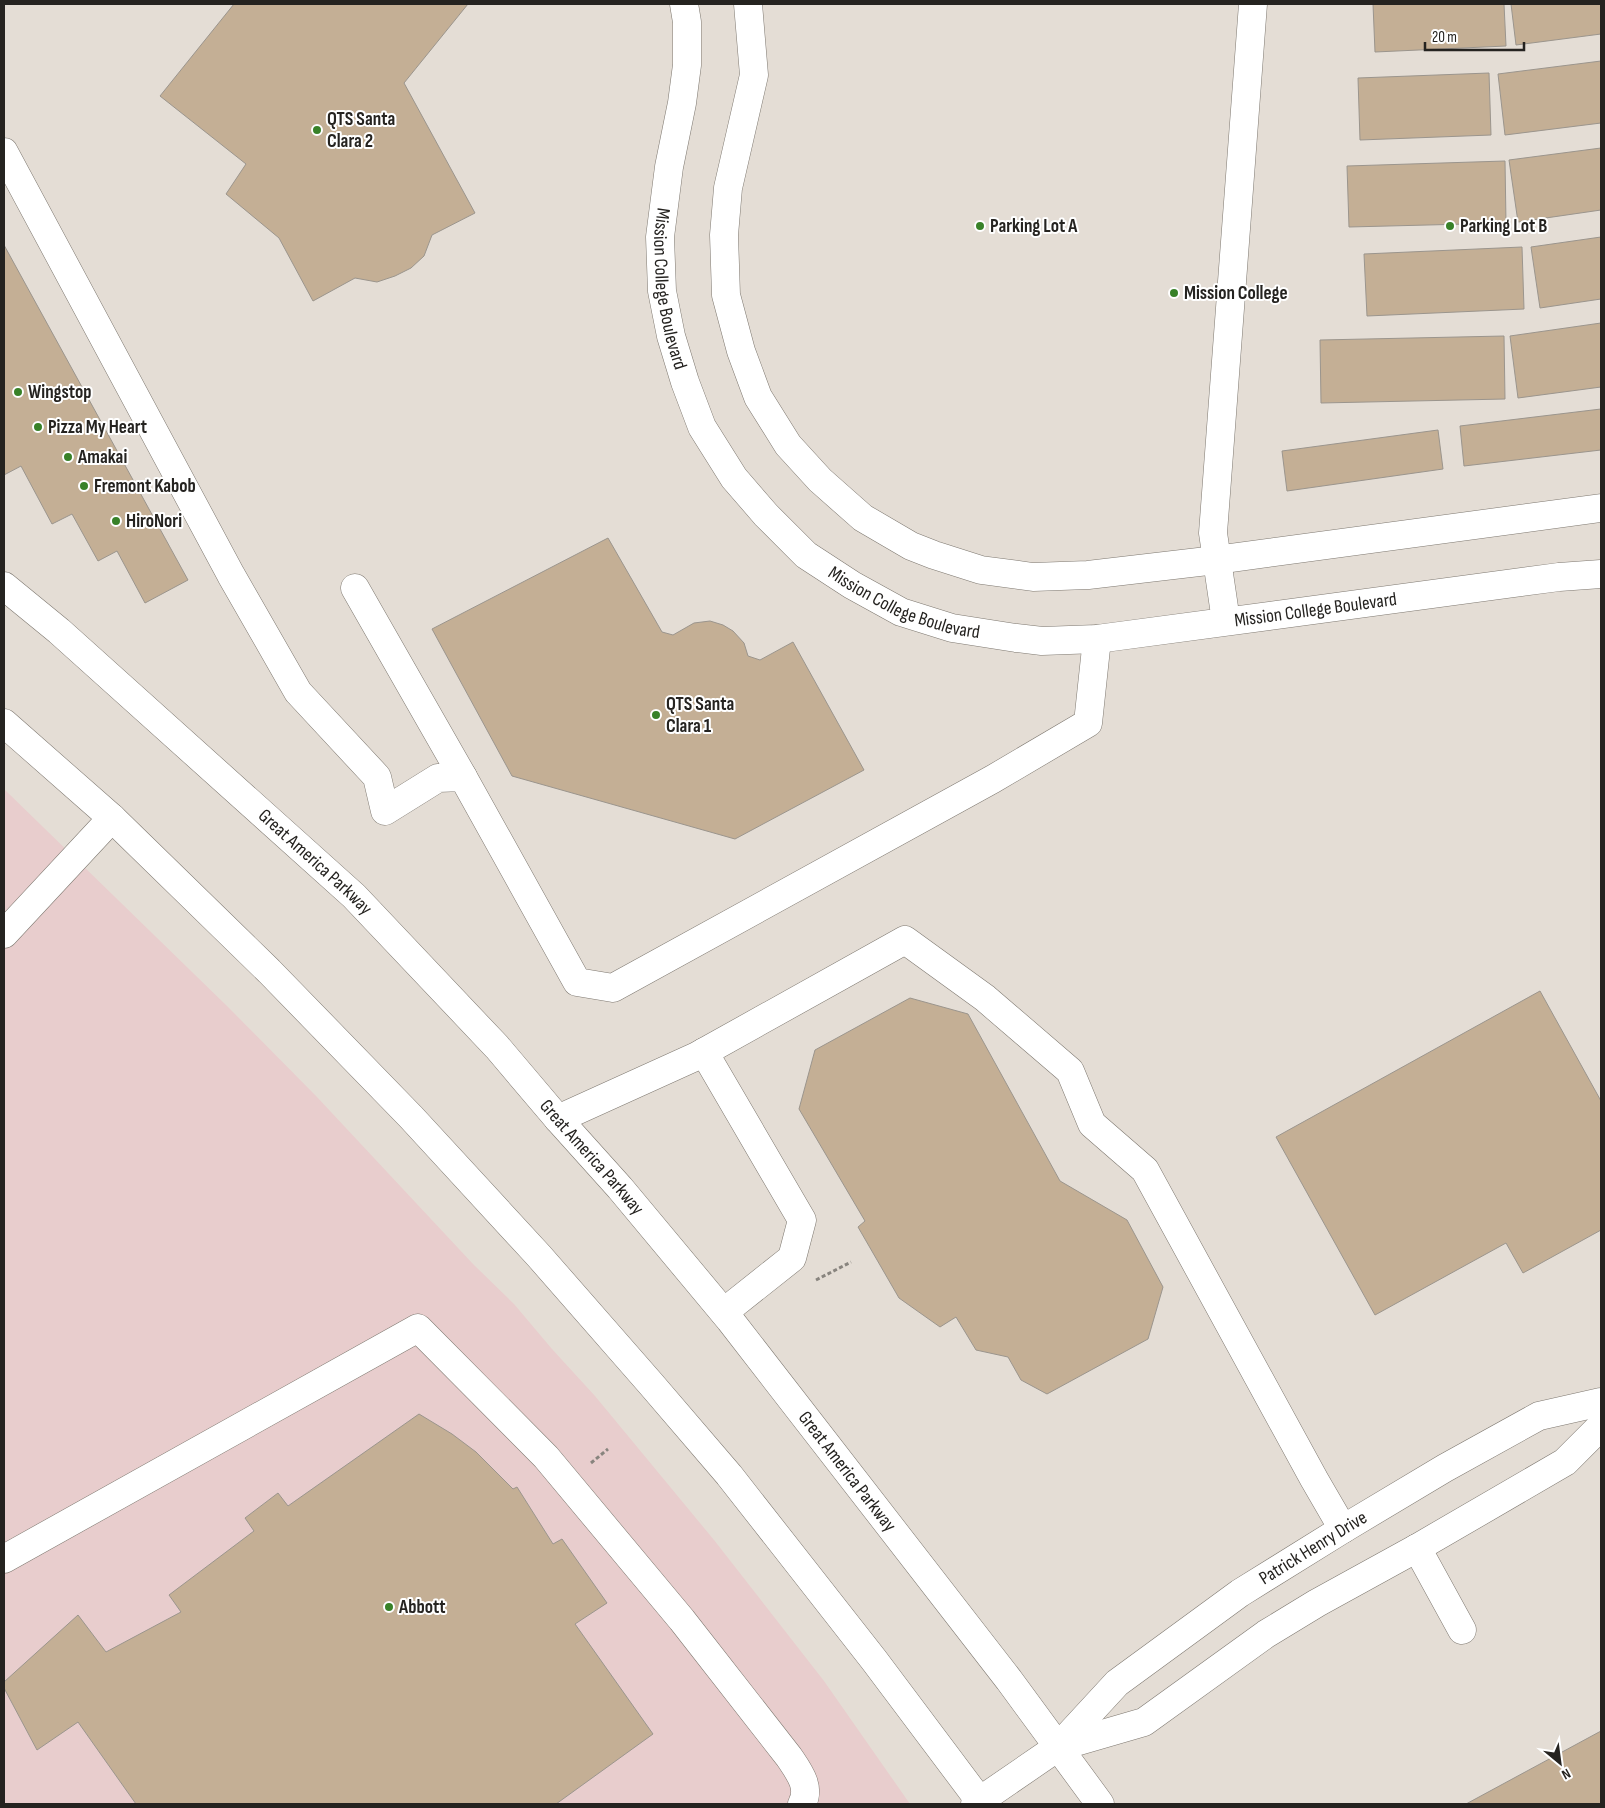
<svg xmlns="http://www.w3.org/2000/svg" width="1605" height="1808" font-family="'Sofia Sans Condensed',sans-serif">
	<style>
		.commercial { fill: #e8cdcd }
		.building { fill: #c4af95; stroke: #9b958d }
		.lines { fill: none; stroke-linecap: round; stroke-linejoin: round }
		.minor-casing { stroke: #7e7870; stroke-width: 29 }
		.major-casing { stroke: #7e7870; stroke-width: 29 }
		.path { stroke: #88847e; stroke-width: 3; stroke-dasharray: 4 2.5; stroke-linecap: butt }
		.minor { stroke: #fff; stroke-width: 28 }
		.major { stroke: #fff; stroke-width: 28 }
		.poi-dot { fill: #388128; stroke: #fff; stroke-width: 2 }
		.labels { text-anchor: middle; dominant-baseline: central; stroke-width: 4; stroke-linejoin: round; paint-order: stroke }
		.poi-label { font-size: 19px; font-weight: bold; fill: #252320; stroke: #fff; text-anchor: start }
		.street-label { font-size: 19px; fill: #252320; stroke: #fff }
	</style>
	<rect width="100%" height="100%" fill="#e4ddd5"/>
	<path class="commercial" d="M4 789 228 1007 317 1097 473 1264 514 1304 552 1349 595 1396 714 1540 824 1681 910 1804H4Z"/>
	<path class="building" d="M234 4H468L404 83 475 213 432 235 424 256 411 268 395 276 377 282 355 278 313 301 279 238 226 194 246 164 160 96Z
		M1373 4H1504L1506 46 1375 52Z
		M1511 4H1601V34L1516 45Z
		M1601 61V123L1505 135 1498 74Z
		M1489 73 1491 135 1360 140 1358 78Z
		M1601 148V210L1518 222 1509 160Z
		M1505 161 1506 223 1349 227 1347 166Z
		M1601 237V299L1540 308 1531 247Z
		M4 245 188 580 145 603 117 551 98 561 72 514 52 524 21 466 4 475Z
		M1522 247 1524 309 1367 316 1364 254Z
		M1601 323V387L1518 398 1510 336Z
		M1504 336 1505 399 1321 403 1320 340Z
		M1601 409V450L1464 466 1460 426Z
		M1438 430 1443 469 1287 491 1282 451Z
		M608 538 662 632 673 635 694 623 710 621 723 625 733 631 744 643 748 656 760 660 793 642 864 770 735 839 512 776 432 629Z
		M1540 991 1601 1101V1230L1523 1273 1506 1243 1375 1315 1276 1137Z
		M910 998 968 1014 1060 1181 1127 1220 1163 1287 1148 1339 1047 1394 1021 1380 1008 1357 976 1350 956 1317 940 1327 899 1298 858 1227 865 1221 799 1109 815 1050Z
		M419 1414 452 1434 476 1452 513 1489 517 1487 553 1544 562 1539 607 1603 575 1624 653 1734 556 1804H136L78 1722 37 1750 4 1688V1682L78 1615 106 1652 181 1612 169 1595 254 1531 245 1518 278 1493 288 1506Z
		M1601 1731V1804H1466Z"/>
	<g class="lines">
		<defs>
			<g id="minor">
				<path id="s1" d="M684 4 687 22V65L682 103 669 167 660 237 662 291 671 336 685 382 702 427 734 478 766 515 806 555 852 585 901 612 952 628 1016 638 1042 641 1097 639 1559 577 1601 574"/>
				<path d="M748 4 754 75 728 188 724 235 726 295 741 351 758 397 788 445 820 480 863 518 911 546 934 555 981 570 1033 577 1088 575 1216 560 1601 508"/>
				<path d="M4 152 231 575 298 692 377 777 385 811 438 778 463 777 577 982 613 988 993 779 1088 723 1097 639"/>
				<path d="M355 588 463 777"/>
				<path d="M1226 621 1213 533 1253 4"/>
				<path d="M4 934 112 818"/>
				<path d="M704 1052 802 1220 792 1258 724 1312"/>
				<path d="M558 1119 697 1056 905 940 985 998 1070 1071 1092 1124 1145 1170 1314 1479 1343 1529"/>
				<path d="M1417 1548 1462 1630"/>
				<path d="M4 1559 418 1328 546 1457 682 1620 789 1757C799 1772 811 1787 802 1804"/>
				<path d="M1058 1747 1144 1722 1266 1634 1317 1603 1417 1548 1565 1462 1601 1426"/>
				<path id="s2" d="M975 1804 1058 1747 1117 1683 1240 1593 1343 1529 1445 1468 1539 1416 1601 1402"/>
			</g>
			<g id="major">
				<path id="s3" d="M4 586 59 631 354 896 497 1047 558 1119 620 1188 730 1320 1009 1680 1100 1804"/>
				<path d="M4 723 112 818 269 971 411 1117 539 1256 651 1384 729 1475 874 1660 982 1804"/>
			</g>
		</defs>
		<use href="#minor" class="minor-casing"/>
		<use href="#major" class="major-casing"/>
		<path class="path" d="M816 1280 851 1262
			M591 1463 608 1449"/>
		<use href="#minor" class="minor"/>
		<use href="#major" class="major"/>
	</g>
	<g class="poi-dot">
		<circle cx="317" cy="130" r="5"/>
		<circle cx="980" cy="226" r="5"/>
		<circle cx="1450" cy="226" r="5"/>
		<circle cx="1174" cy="293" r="5"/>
		<circle cx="18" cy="392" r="5"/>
		<circle cx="38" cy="427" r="5"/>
		<circle cx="68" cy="457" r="5"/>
		<circle cx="84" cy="486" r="5"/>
		<circle cx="116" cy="521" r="5"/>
		<circle cx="656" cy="715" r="5"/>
		<circle cx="389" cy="1607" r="5"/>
	</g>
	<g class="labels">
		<g class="poi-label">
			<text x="327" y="119">QTS Santa<tspan x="327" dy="22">Clara 2</tspan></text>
			<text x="990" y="226">Parking Lot A</text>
			<text x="1460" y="226">Parking Lot B</text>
			<text x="1184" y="293">Mission College</text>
			<text x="28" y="392">Wingstop</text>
			<text x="48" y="427">Pizza My Heart</text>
			<text x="78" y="457">Amakai</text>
			<text x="94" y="486">Fremont Kabob</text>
			<text x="126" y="521">HiroNori</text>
			<text x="666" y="704">QTS Santa<tspan x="666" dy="22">Clara 1</tspan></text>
			<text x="399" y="1607">Abbott</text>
		</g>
		<g class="street-label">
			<text stroke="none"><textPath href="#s1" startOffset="288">Mission College Boulevard</textPath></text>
			<text stroke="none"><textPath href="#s1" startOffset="708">Mission College Boulevard</textPath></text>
			<text stroke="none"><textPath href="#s1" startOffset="1128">Mission College Boulevard</textPath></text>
			<text stroke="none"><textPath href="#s3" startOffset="416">Great America Parkway</textPath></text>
			<text stroke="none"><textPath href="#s3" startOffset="821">Great America Parkway</textPath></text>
			<text stroke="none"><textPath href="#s3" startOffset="1226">Great America Parkway</textPath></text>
			<text stroke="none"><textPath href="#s2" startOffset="426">Patrick Henry Drive</textPath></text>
		</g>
	</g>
	<rect width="1605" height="1808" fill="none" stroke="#252320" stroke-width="10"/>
	<g transform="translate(1560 1763) rotate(151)" stroke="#ffffff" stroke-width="4" paint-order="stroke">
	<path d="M0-4L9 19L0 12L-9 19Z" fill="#252320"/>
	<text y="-8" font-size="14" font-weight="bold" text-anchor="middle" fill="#252320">N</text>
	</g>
	<path d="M1425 42v8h99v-8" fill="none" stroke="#252320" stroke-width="2.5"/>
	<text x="1432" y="42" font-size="15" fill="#252320" stroke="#ffffff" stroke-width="4" paint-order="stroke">20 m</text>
</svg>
